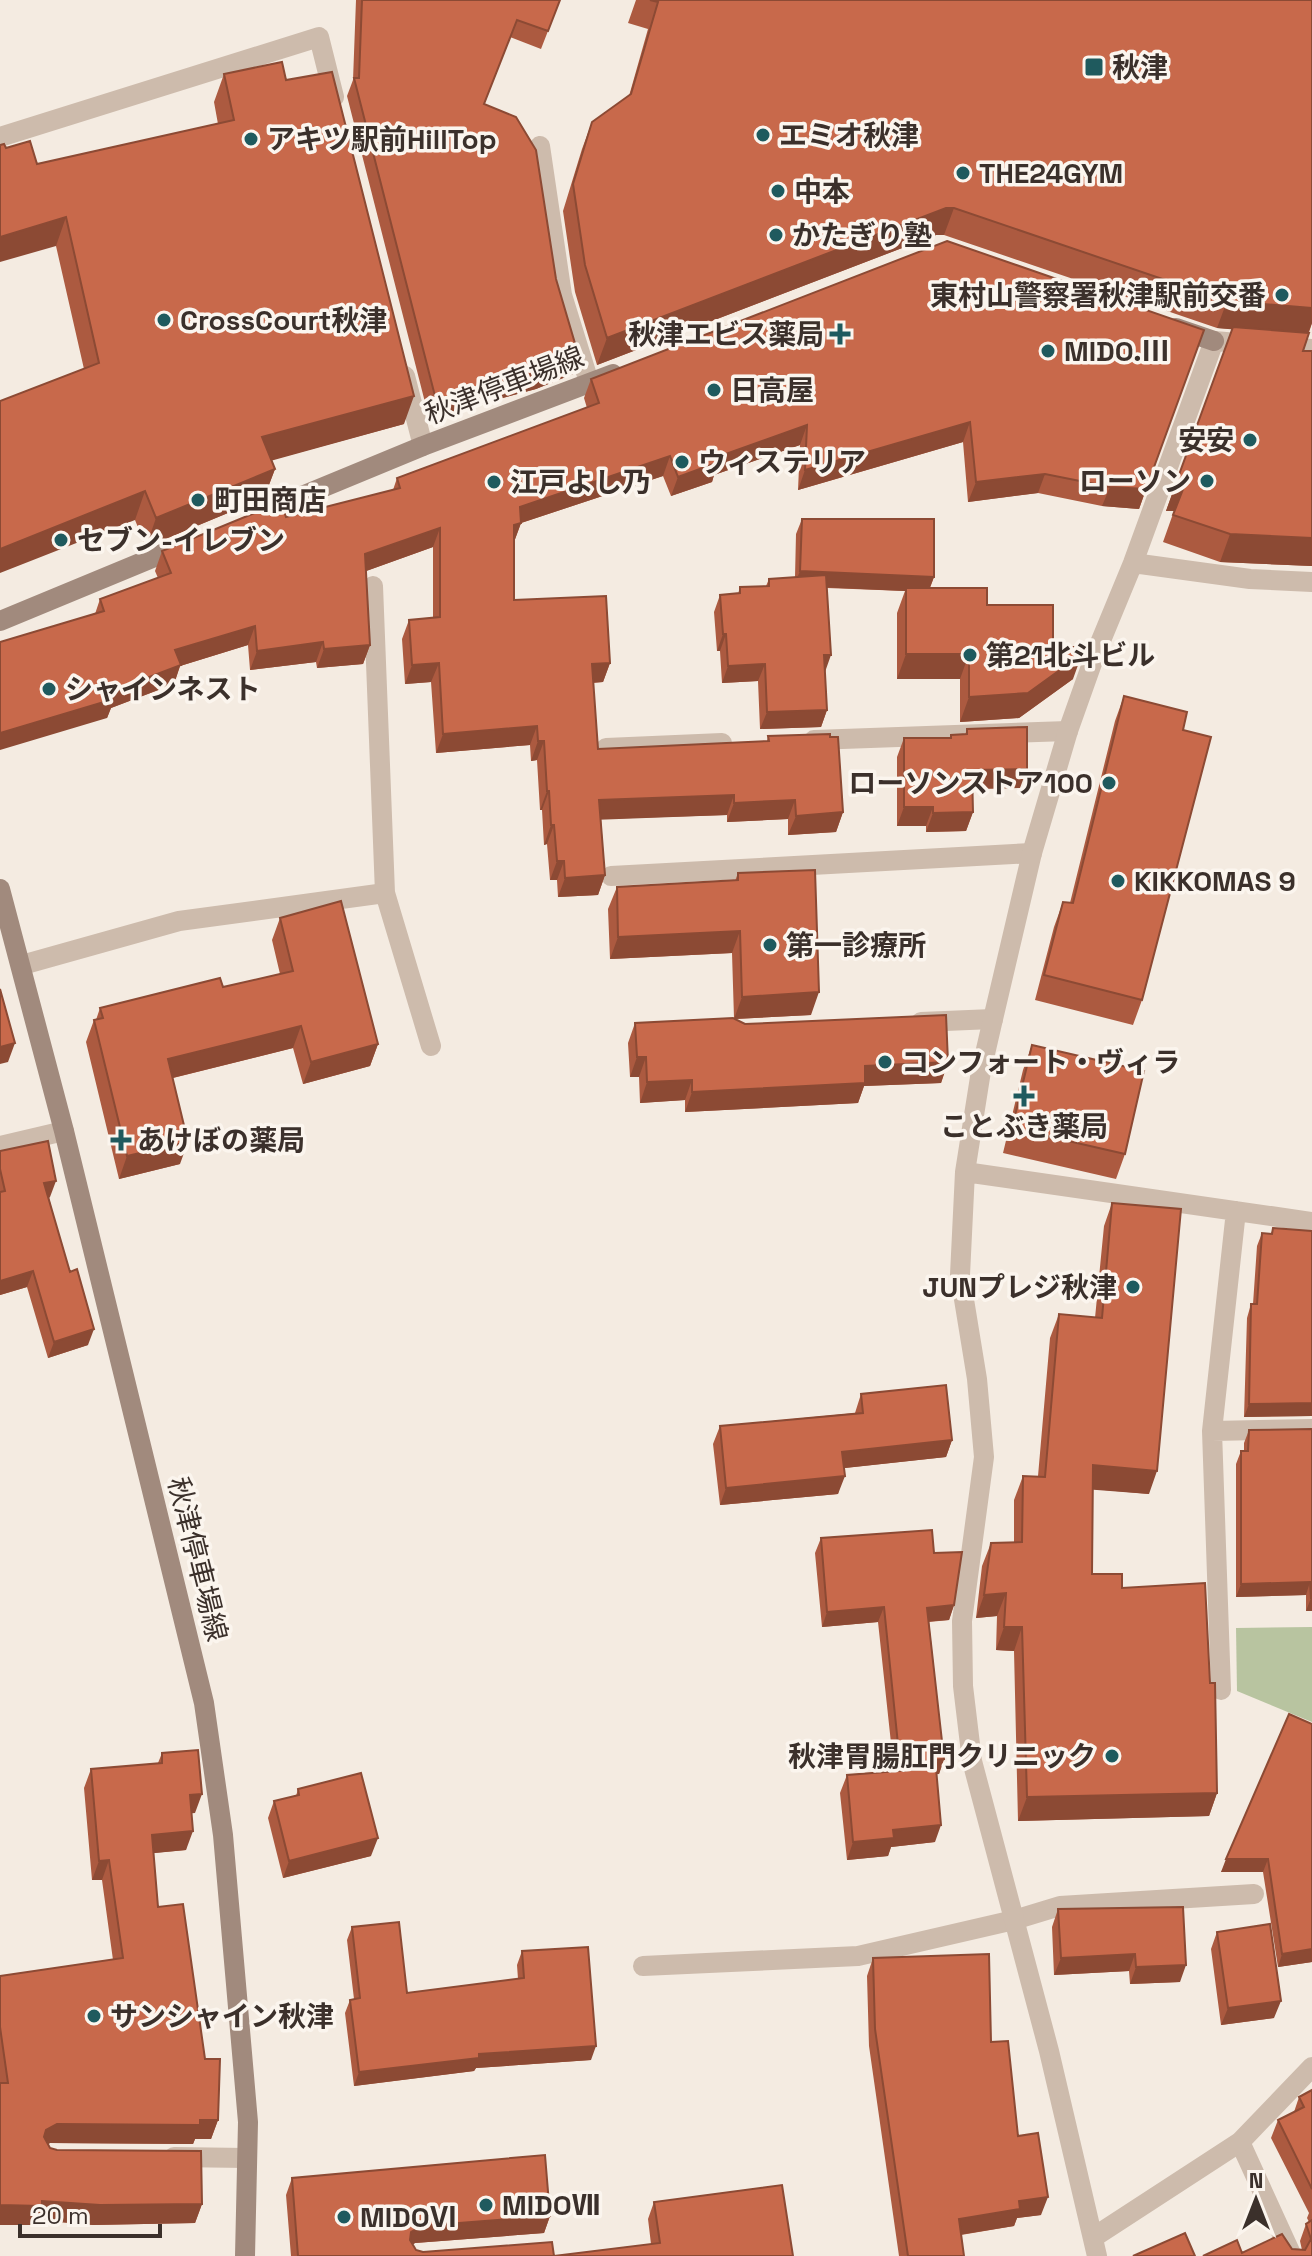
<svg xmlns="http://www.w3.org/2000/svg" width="1312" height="2256" font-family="'Space Grotesk','Noto Sans JP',sans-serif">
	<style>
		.green { fill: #b8c4a0 }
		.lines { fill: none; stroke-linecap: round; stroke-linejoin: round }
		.service { stroke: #cdbbac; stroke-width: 20 }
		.minor { stroke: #cdbbac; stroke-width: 20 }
		.secondary { stroke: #a18a7d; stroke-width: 20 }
		.wall { fill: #ac5a40 }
		.shaded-wall { fill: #8c4a34 }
		.building { fill: #c8694b; stroke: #8c4a34; stroke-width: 2 }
		.poi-dot { fill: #1f5a5e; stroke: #fbf5ee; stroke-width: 3 }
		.labels { text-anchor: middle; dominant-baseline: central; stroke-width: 7; stroke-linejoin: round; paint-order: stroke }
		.poi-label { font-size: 28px; font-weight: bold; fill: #3b302b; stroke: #fbf5ee; text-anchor: start }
		.street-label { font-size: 28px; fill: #3b302b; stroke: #fbf5ee }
	</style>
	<rect width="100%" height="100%" fill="#f4ebe1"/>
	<path class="green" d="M1312 1627V1722L1237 1691 1236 1628Z"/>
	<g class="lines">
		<path class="service" d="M540 146 562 295 589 382
			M814 740 1068 731
			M606 748 722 743
			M611 876 1032 853
			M921 1022 993 1019
			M643 1966 858 1956 1014 1920 1060 1906 1254 1894
			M1240 2142 1292 2256"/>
		<path class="minor" d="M0 137 319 37 334 97
			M405 376 423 446
			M1133 563 1250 579 1312 582
			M385 893 431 1046
			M22 965 179 921 385 893 373 586
			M0 1146 64 1131
			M965 1172 1312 1222
			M1212 1431 1312 1429
			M1221 1690 1212 1431 1236 1211
			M174 2157 246 2158
			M1094 2237 1240 2142 1312 2067
			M1097 2256 1049 2051 972 1761 963 1686 962 1621 984 1457 977 1379 960 1275 965 1172 981 1071 993 1019 1032 853 1068 731 1095 655 1133 563 1214 341 1312 349"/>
		<path class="secondary" d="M1176 328 1214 341
			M256 515 423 446 613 374
			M0 621 186 544
			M0 889 64 1131 204 1703 223 1835 248 2122 245 2256"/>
	</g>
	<path class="wall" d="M356 0H560L541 49 510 37 484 105 556 279 579 357 573 374 536 389 429 418 347 96 353 80Z
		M636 0H1312V323L1303 351H1312V566L1220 562 1163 542 1174 511H1166L1232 329 1217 328 944 235H936L597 365 575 292 563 211 582 149 592 122 629 96 648 29 628 23Z
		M224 74 286 80 404 424 271 460 275 469 264 498 146 547 135 520 84 369 56 246 6 148 37 164 218 124 214 102Z
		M1204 330 1139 509 1102 506 1038 493 968 502 963 442 798 490 800 445 714 475 712 482 671 496 663 476 521 523 514 542V600L610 663 603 682 593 683 598 749 767 741 768 736 843 812 836 832 788 835V819L727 822V815L601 819 605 875 598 895 558 897 557 880H550L547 844 544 845 542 810H540L537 760 531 761 530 745 436 753 431 682 405 684 402 639 409 620 433 618V547L366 571 370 645 363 664 317 668 316 662 250 670 248 645 180 666 174 684 111 708 107 718 95 614 100 599 158 578 155 571 162 551 286 517 393 490 397 478 587 408 584 398 591 379Z
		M802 519 934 577 930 588 987 605 1053 647 1073 679 1019 718 960 722V679H897V613L905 591 827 588 825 672 827 710 821 727 760 729 758 681 722 683 720 651H717L714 612 720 595 738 594 740 587 766 586 769 579 795 577 796 534Z
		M1124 696 1183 730 1142 1000 1133 1025 1035 1000 1054 927 1063 902 1070 903 1115 721Z
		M967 729 1020 788 972 789 973 812 966 831 926 832V826H897V757L904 738H950L951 735H965Z
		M738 873 811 1015 735 1019 745 1024 948 1062 941 1083 864 1086 858 1103 685 1112V1100L640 1103 639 1077H630L628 1043 635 1023 734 1018 732 953 610 959 608 909 617 887 735 881Z
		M280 918 378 1044 370 1066 303 1084 293 1048 173 1078 180 1164 119 1179 86 1042 94 1020H96L100 1008 223 987 280 974 272 940Z
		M1032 1045 1125 1154 1116 1179 1003 1153 1023 1070Z
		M0 1151 50 1197 49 1198 88 1345 48 1358 27 1287 0 1295Z
		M1112 1203 1149 1494 1093 1489 1092 1574 1122 1588 1210 1683 1217 1793 1209 1816 1018 1821 1014 1651 996 1650 997 1616 976 1618 982 1566 991 1543 1014 1542V1500L1023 1476H1038L1050 1338 1059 1314 1095 1318 1104 1226Z
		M1273 1228 1312 1416 1244 1417 1247 1318 1251 1304H1253L1257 1246 1262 1233 1271 1234Z
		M861 1394 952 1440 946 1457 844 1468 838 1494 720 1505 713 1444 720 1426 855 1413Z
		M1312 1429V1611H1306V1595L1236 1597V1464L1241 1451H1244V1443L1249 1430Z
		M821 1538 934 1553 954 1605 949 1620 929 1622 944 1759 939 1774H937L935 1842 891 1847 888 1856 847 1860 840 1793 847 1775 894 1771 878 1622 822 1627 815 1553Z
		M1312 1724V1962L1278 1967 1263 1872H1221Z
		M162 1753 195 1813H191L186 1850 153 1853 158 1907 205 2059 218 2120 211 2139H195L193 2144 50 2143 48 2144 50 2148 202 2204 195 2223 93 2225 37 2220 35 2225H0V1976L113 1960 102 1880H92L84 1788 91 1769 158 1763Z
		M298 1789 371 1856 283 1878 268 1818 274 1801 296 1796Z
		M1183 1907 1180 1982 1130 1984 1129 1971 1054 1975 1052 1927 1058 1909Z
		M352 1927 407 1993 518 1979 517 1965 522 1951 591 2060 476 2068 474 2071 354 2086 345 2013 350 2000 354 1999 347 1940Z
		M1217 1932 1274 2018 1221 2025 1211 1949Z
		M873 1958 991 2042 1041 2215 1017 2218 1014 2226 961 2235 964 2256H899L869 2046 867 1976Z
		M1312 2090V2256L1242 2253 1302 2250 1300 2241 1306 2224 1309 2222 1307 2218 1309 2213 1271 2138 1278 2120 1294 2112 1299 2097Z
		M292 2178 550 2216 544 2233 415 2243 412 2245 416 2250 423 2252 554 2256H291L286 2195Z
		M654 2202 793 2256 651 2244 648 2219Z"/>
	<path class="shaded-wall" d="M946 208H954L944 235H936L597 365 607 338Z
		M66 217 56 246 0 262V237Z
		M1227 301 1312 308V323L1307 336 1217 328Z
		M579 357 573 374 536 389 429 418 436 400Z
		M414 396 404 424 252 466 262 437Z
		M970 422 963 442 798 490 805 470Z
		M807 425 800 445 714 475 712 482 671 496 678 477 717 457Z
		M670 456 663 476 521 523 514 542 507 544 520 507Z
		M275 469 264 498 146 547 156 518Z
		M1045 474 1038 493 968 502 976 482Z
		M1176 483 1185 484 1175 511H1166Z
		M1110 487 1146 489 1139 509 1102 506Z
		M145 491 135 520 0 573V549Z
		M440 528 433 547 358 574 365 554Z
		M1230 534 1312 538V566L1220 562Z
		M800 571 934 577 928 592 906 588 905 591 794 586Z
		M255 626 248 645 180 666 174 684 111 708 107 718 0 750V733L112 691 175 650Z
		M723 634H726L720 651H717Z
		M323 642 316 662 250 670 257 651Z
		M370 645 363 664 317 668 324 649Z
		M906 654H969L960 679H897Z
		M1082 654 1073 679 1019 718 960 722 969 697Z
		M824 655H831L825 672Z
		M439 663 431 682 405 684 412 665Z
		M610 663 603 682 585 683 592 664Z
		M765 664 758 681 722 683 728 666Z
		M827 710 821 727 760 729 767 712Z
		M537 726 530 745 436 753 443 734Z
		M538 741H544L537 760 531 761Z
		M1027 769 1020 788 965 789 972 770Z
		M547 791H549L542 810H540Z
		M734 795 727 815 592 820 599 800Z
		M795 800 788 819 727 822 734 803Z
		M904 807H933L926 826H897Z
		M843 812 836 832 788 835 796 816Z
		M973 812 966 831 926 832 933 813Z
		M551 825H554L547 844 544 845Z
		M557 861H564L557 880H550Z
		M605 875 598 895 558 897 565 878Z
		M740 931 732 953 610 959 618 937Z
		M819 992 811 1015 734 1019 742 997Z
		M301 1026 293 1048 160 1081 168 1059Z
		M15 1043 8 1062 0 1064V1047Z
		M378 1044 370 1066 303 1084 311 1062Z
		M637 1057H646L639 1077H630Z
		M948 1062 941 1083 864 1086 858 1103 685 1112 692 1092 865 1066Z
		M692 1080 685 1100 640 1103 647 1082Z
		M188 1142 180 1164 119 1179 127 1156Z
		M56 1181 50 1197 38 1200 44 1183Z
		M33 1271 27 1287 0 1295V1281Z
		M94 1329 88 1345 48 1358 54 1342Z
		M1312 1403V1416L1244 1417 1249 1404Z
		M952 1440 946 1457 836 1469 842 1452Z
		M1093 1465 1157 1471 1149 1494 1084 1489Z
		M845 1476 838 1494 720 1505 726 1488Z
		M1310 1582 1306 1595 1236 1597 1241 1584Z
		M1006 1593 997 1616 976 1618 984 1595Z
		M1311 1598H1312V1611H1306Z
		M954 1605 949 1620 922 1622 927 1608Z
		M884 1607 878 1622 822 1627 827 1612Z
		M1004 1627H1022L1014 1651 996 1650Z
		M944 1759 939 1774 895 1778 900 1764Z
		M1217 1793 1209 1816 1018 1821 1027 1797Z
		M202 1794 195 1813 183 1814 190 1795Z
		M941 1825 935 1842 891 1847 888 1856 847 1860 853 1842 893 1830Z
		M193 1831 186 1850 145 1854 152 1835Z
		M378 1838 371 1856 283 1878 289 1861Z
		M1226 1859H1268L1263 1872H1221Z
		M109 1860 102 1880H92L99 1861Z
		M1312 1949V1962L1278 1967 1282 1954Z
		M1135 1954 1129 1971 1054 1975 1061 1958Z
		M1186 1965 1180 1982 1130 1984 1136 1967Z
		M1281 2001 1274 2018 1221 2025 1228 2008Z
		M596 2046 591 2060 476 2068 474 2071 354 2086 359 2072 479 2054Z
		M200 2120H218L211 2139H195L193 2144 50 2143 39 2149 46 2130 57 2124Z
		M1048 2197 1041 2215 1017 2218 1014 2226 952 2236 959 2219 1019 2201Z
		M42 2201 202 2204 195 2223 93 2225 37 2220 35 2225H0V2205Z
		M550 2216 544 2233 415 2243 405 2250 411 2232 421 2226Z"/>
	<path class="building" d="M362 0H560L548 31 517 20 484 104 516 117 536 150 556 279 579 357 542 371 436 400 354 78H359Z
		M650 0H1312V308L1227 301 954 208H946L607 338 585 265 573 184 592 122 631 94 658 2Z
		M282 62 286 80 332 72 414 396 262 437 275 469 156 518 145 491 0 549V401L99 363 66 217 0 237V145L4 144 6 148 30 141 37 164 234 120 224 74Z
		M947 241 1204 330 1146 489 1110 487 1045 474 976 482 970 422 805 470 807 425 717 457 719 462 678 477 670 456 520 507 521 523 514 525V600L606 596 610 663 592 664 598 749 769 741 768 736 830 734V737H838L843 812 796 816 795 800 734 803V795L599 800 605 875 565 878 564 861H557L554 825H551L549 791H547L544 741H538L537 726 443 734 439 663 412 665 409 620 440 617V528L365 554 370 645 324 649 323 642 257 651 255 626 175 650 181 665 112 691 114 699 0 733V642L104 611 100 599 171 573 162 551 281 502 286 517 400 488 397 478 599 403 591 379Z
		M1233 327 1309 333 1303 351H1312V538L1230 534 1173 515 1185 484 1176 483Z
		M802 519H934V577L800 571Z
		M826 575 831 655H824L827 710 767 712 765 664 728 666 726 634H723L720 595 740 593V587L769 586V579Z
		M906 588H987V605H1053V647H1084L1082 654 1028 693 969 697V654H906Z
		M1124 696 1187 712 1183 730 1211 737 1142 1000 1044 975 1063 902 1073 903Z
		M1027 727V769L972 770 973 812 933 813V807H904V738H951V735L967 734V729Z
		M815 870 819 992 742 997 740 931 618 937 617 887 738 880V873Z
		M341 901 378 1044 311 1062 301 1026 168 1059 188 1142 127 1156 94 1020 103 1018 100 1008 220 978 223 987 293 971 280 918Z
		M0 989 15 1043 0 1047Z
		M946 1015 948 1062 865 1066V1083L692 1092V1080L647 1082 646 1057H637L635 1023 733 1018 745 1024Z
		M1032 1045 1144 1071 1125 1154 1012 1128Z
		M48 1141 56 1181 44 1183 70 1272 77 1269 94 1329 54 1342 33 1271 0 1281V1192L5 1191 0 1169V1151Z
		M1112 1203 1181 1209 1157 1471 1093 1465 1092 1574H1122V1588L1205 1583 1210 1683H1215L1217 1793 1027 1797 1022 1627H1004L1006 1593 984 1595 991 1543 1022 1542 1023 1476 1045 1477 1059 1314 1102 1318Z
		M1273 1228 1312 1231V1403L1249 1404 1251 1304H1257L1262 1233 1272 1234Z
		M946 1385 952 1440 842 1452 845 1476 726 1488 720 1426 863 1413 861 1394Z
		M1312 1429V1598H1311L1310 1582 1241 1584V1451H1248L1249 1430Z
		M932 1530 934 1553 962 1552 954 1605 927 1608 944 1759 900 1764 884 1607 827 1612 821 1538Z
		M1289 1714 1312 1724V1949L1282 1954 1268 1859H1226Z
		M198 1750 202 1794 190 1795 193 1831 152 1835 158 1907 183 1904 205 2059H220L218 2120H200V2125L57 2124 46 2130 44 2137 50 2148 57 2150 201 2151 202 2204 100 2205 42 2201V2206L0 2205V2083H8L0 2027V1976L123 1958 109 1860 99 1861 91 1769 162 1763V1753Z
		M936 1768 941 1825 893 1830 894 1838 853 1842 847 1775Z
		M361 1773 378 1838 289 1861 274 1801 299 1795 298 1789Z
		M1183 1907 1186 1965 1136 1967 1135 1954 1061 1958 1058 1909Z
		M399 1922 407 1993 524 1978 522 1951 588 1947 596 2046 479 2054V2058L359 2072 350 2000 360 1998 352 1927Z
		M1270 1924 1281 2001 1228 2008 1217 1932Z
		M989 1954 991 2042 1008 2041 1018 2136 1038 2133 1048 2197 1019 2201 1020 2209 959 2219 964 2256H908L875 2029 873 1958Z
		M1312 2090V2189L1278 2120 1304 2107 1299 2097Z
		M545 2155 550 2216 421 2226 411 2232 410 2240 416 2250 423 2252 552 2242 554 2256H298L292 2178Z
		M782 2185 793 2256H554L660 2243 654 2202Z
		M1312 2220V2256H1203L1237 2240 1242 2253 1282 2234 1292 2249 1305 2250 1311 2239 1306 2224Z
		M1185 2233 1195 2256H1133Z"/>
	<g class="poi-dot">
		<rect x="1084" y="57" width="20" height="20" rx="4"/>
		<circle cx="763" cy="135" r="8"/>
		<circle cx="251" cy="139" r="8"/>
		<circle cx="963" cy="173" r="8"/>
		<circle cx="778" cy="191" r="8"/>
		<circle cx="776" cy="235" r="8"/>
		<circle cx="1282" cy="295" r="8"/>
		<circle cx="164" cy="320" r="8"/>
		<path d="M836 322h8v8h8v8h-8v8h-8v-8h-8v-8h8z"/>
		<circle cx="1048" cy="351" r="8"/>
		<circle cx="714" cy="390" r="8"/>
		<circle cx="1250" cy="440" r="8"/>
		<circle cx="682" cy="462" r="8"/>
		<circle cx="1207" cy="481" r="8"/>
		<circle cx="494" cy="482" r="8"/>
		<circle cx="198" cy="500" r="8"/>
		<circle cx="61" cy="540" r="8"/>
		<circle cx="970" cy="655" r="8"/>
		<circle cx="49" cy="689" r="8"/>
		<circle cx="1109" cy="783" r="8"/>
		<circle cx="1118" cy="881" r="8"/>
		<circle cx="770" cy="945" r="8"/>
		<circle cx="885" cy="1062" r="8"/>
		<path d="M1020 1084h8v8h8v8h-8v8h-8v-8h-8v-8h8z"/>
		<path d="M117 1128h8v8h8v8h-8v8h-8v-8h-8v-8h8z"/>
		<circle cx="1133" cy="1287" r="8"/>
		<circle cx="1112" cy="1756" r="8"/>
		<circle cx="94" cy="2016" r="8"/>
		<circle cx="486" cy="2205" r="8"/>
		<circle cx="344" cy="2217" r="8"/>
	</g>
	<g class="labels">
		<g class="poi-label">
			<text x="1112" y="67">秋津</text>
			<text x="779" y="135">エミオ秋津</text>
			<text x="267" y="139">アキツ駅前HillTop</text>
			<text x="979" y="173">THE24GYM</text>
			<text x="794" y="191">中本</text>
			<text x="792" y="235">かたぎり塾</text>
			<text x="1266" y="295" text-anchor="end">東村山警察署秋津駅前交番</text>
			<text x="180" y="320">CrossCourt秋津</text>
			<text x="824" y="334" text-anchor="end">秋津エビス薬局</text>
			<text x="1064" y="351">MIDO.Ⅲ</text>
			<text x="730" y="390">日高屋</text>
			<text x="1234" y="440" text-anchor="end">安安</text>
			<text x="698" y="462">ウィステリア</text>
			<text x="1191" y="481" text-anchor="end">ローソン</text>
			<text x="510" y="482">江戸よし乃</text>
			<text x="214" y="500">町田商店</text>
			<text x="77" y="540">セブン-イレブン</text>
			<text x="986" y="655">第21北斗ビル</text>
			<text x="65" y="689">シャインネスト</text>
			<text x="1093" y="783" text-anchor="end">ローソンストア100</text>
			<text x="1134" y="881">KIKKOMAS 9</text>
			<text x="786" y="945">第一診療所</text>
			<text x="901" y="1062">コンフォート・ヴィラ</text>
			<text x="1024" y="1126" text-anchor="middle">ことぶき薬局</text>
			<text x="137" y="1140">あけぼの薬局</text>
			<text x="1117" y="1287" text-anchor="end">JUNプレジ秋津</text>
			<text x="1096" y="1756" text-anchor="end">秋津胃腸肛門クリニック</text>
			<text x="110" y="2016">サンシャイン秋津</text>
			<text x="502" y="2205">MIDOⅦ</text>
			<text x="360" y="2217">MIDOⅥ</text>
		</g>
		<g class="street-label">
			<text transform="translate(504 385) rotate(-21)">秋津停車場線</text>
			<text transform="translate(198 1559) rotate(76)">秋津停車場線</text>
		</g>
	</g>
	<g transform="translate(1256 2200)" stroke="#fbf5ee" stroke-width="6" paint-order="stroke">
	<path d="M0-6L14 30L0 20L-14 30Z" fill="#3b302b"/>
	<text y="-12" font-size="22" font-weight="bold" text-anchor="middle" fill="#3b302b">N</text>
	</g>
	<path d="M20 2224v12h140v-12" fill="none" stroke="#3b302b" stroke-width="4"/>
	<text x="32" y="2224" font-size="24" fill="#3b302b" stroke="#fbf5ee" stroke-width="6" paint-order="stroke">20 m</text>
</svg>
